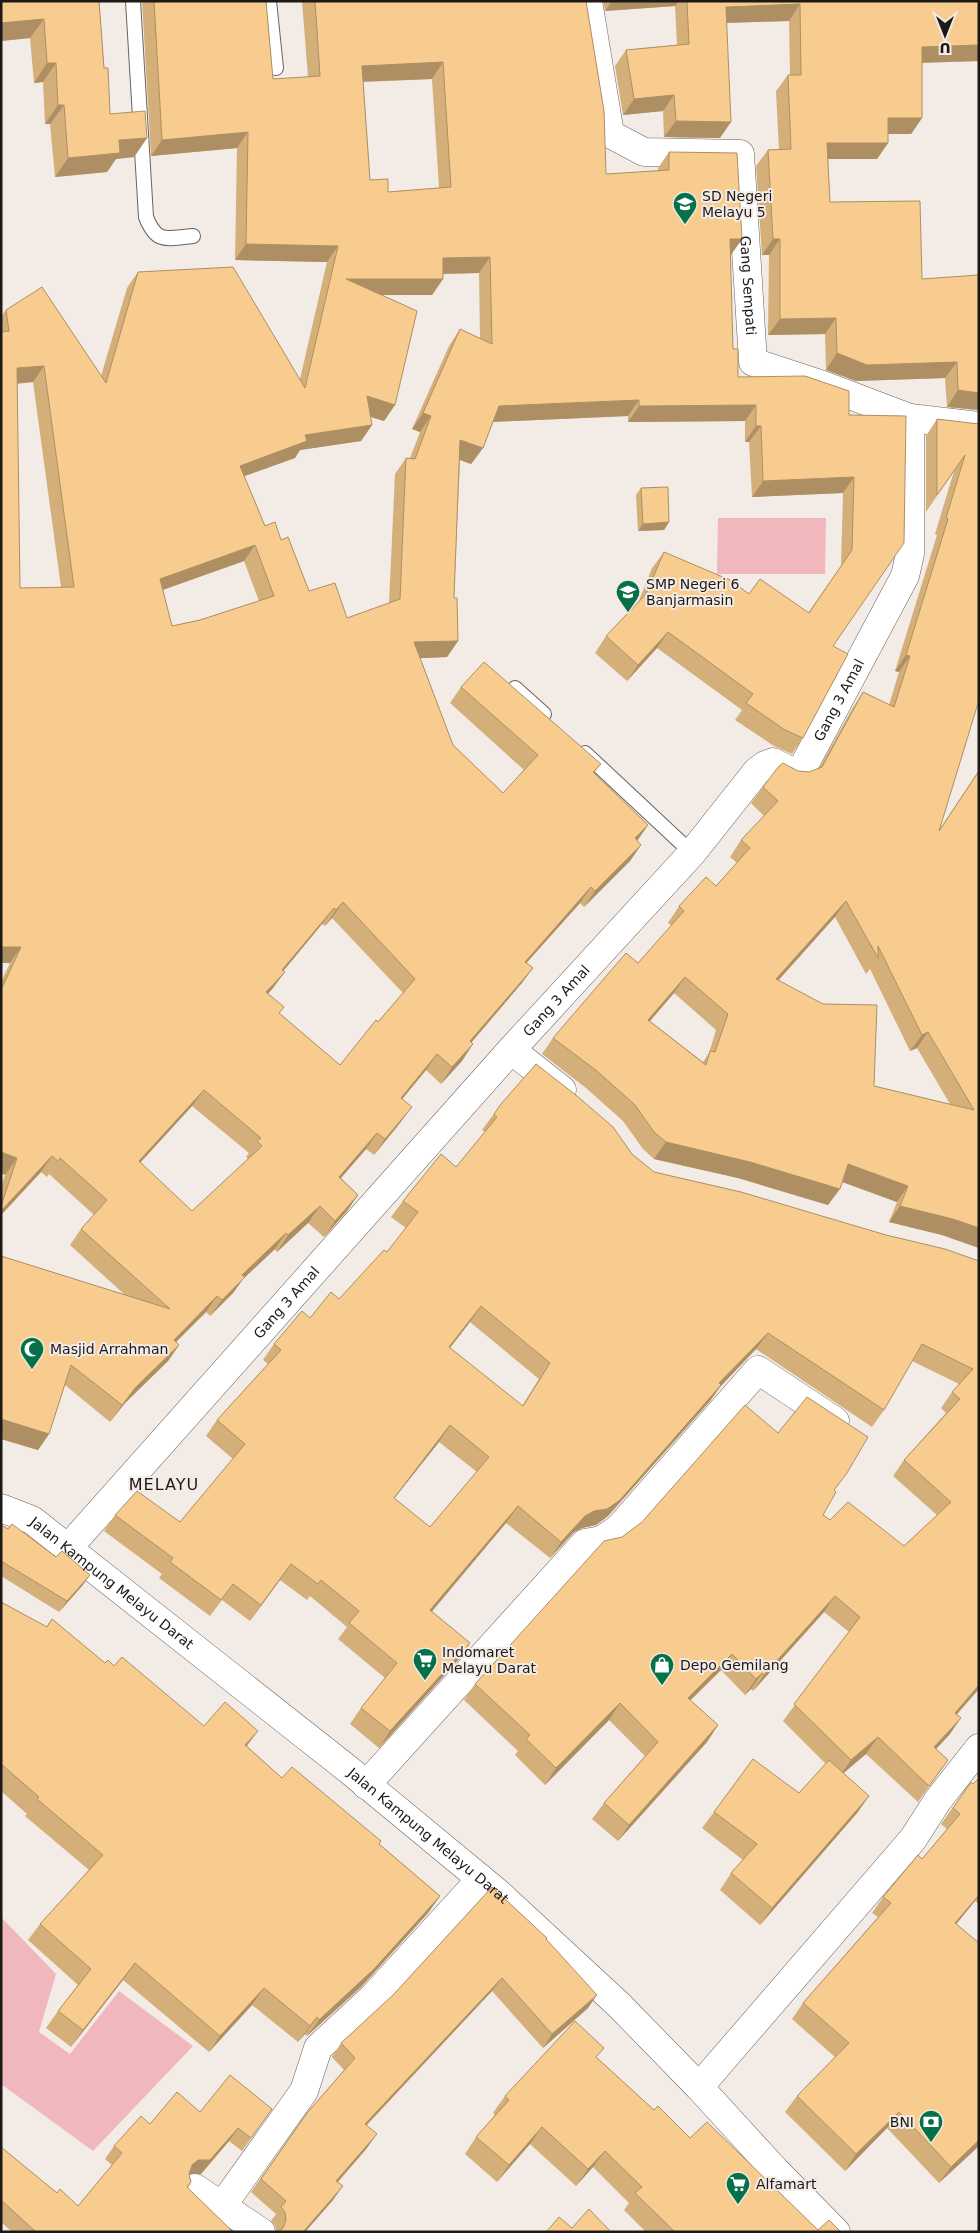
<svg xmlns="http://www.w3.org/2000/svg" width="980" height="2233" font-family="'DejaVu Sans',sans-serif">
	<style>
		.green { fill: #f0b8bc }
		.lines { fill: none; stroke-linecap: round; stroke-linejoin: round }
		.lane-casing { stroke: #69625e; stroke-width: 16 }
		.street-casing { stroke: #69625e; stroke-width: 29 }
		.secondary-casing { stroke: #69625e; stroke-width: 29 }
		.lane { stroke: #fff; stroke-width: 14 }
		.street { stroke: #fff; stroke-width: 28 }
		.secondary { stroke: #fff; stroke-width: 28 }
		.wall { fill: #d4af7a; fill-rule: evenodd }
		.shaded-wall { fill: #ad8f63 }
		.building { fill: #f7cc8e; stroke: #ad8f63; fill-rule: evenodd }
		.labels { text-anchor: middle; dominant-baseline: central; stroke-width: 4; stroke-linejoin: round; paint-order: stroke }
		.poi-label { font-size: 14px; fill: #1c1917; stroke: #f3ebe6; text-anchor: start }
		.street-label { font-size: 14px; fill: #1c1917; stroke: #f3ebe6 }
		.quarter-label { font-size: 16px; letter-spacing: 1px; fill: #1c1917; stroke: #f3ebe6 }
	</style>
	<rect width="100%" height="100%" fill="#f3ebe6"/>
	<path class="green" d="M718 518H826L825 574H717Z
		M1 1917 56 1974 39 2032 70 2054 119 1991 193 2046 93 2151 1 2084Z"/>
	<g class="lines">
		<defs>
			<path id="lane" d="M133 1 146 217C157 245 167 238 193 236
				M269 1 276 68
				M515 688 544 714
				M585 753 692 853"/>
			<g id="street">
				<path id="s1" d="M588 1 610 134 644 152 740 154 753 362 823 385 910 418 979 426"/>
				<path d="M511 1050 562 1090"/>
				<path id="s2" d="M67 1549 511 1050 692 853 757 771 765 765 773 762 794 773 801 771 905 576 910 554V418"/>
				<path d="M366 1785 585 1543 602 1540 619 1528 758 1370 835 1421"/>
				<path d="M699 2087 913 1839 938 1800 979 1748"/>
				<path d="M195 2188 261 2232"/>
				<path d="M222 2206 304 2091 318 2048 373 1997 481 1879"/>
			</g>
			<g id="secondary">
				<path id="s3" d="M1 1508 32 1520 349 1770 498 1893 619 2005 699 2087 776 2171 836 2232"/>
			</g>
		</defs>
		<use href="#lane" class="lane-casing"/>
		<use href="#street" class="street-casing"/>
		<use href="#secondary" class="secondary-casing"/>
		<use href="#lane" class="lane"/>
		<use href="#street" class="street"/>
		<use href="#secondary" class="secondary"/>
	</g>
	<path class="wall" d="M1 1H99L104 68 110 114 147 138 134 157 116 159 107 172 55 177 50 124H45L43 82 34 83 30 38 1 41Z
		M142 1H266L273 79 308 77 302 1H586L606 174 658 171V168L669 152 742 239 730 255 733 349 738 377 849 415 906 416 803 738 792 754 774 746 735 720 742 710 657 648 627 681 595 653 606 636 638 603 652 568 664 552 749 594 808 613 841 566 843 493 752 497 749 442H745V421L628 422V416L493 422 483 448 471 464 460 460 454 598 458 641 447 657 420 658 453 745 503 793 524 770 450 703 461 687 601 764 594 773 648 825 637 841 641 845 630 861 584 907 580 903 526 963 533 968 521 984 471 1043 462 1061 441 1084 426 1070 402 1099 400 1123 374 1155 366 1149 341 1178 358 1195 347 1211 324 1237 308 1223 277 1252 275 1249 243 1279 233 1293 210 1316 206 1312 176 1342 179 1345 168 1361 125 1403 110 1422 65 1385 49 1434 38 1450 1 1439V1256L125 1295 70 1245 81 1229 94 1215 49 1174 47 1177 41 1172 1 1215V1187L5 1175 1 1173V982L10 963H1V317L6 310 101 376 127 288 138 272 300 379 327 262 235 260 237 148 151 156ZM432 79 439 188 388 192 370 180 363 82ZM479 273 480 338 460 329 449 346 412 429 420 432 410 458H406L395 474 389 603 347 618 309 591 281 540 265 526 244 476 295 458 300 450 361 441 372 425 370 417 384 421 395 405 383 295H432L443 279V274ZM33 382 61 587 20 588 17 384ZM244 561 259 601 200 620 172 626 163 590ZM332 918 403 993 340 1065 280 1014 268 994 273 988 283 971 322 924 325 926ZM192 1106 249 1153 246 1157 248 1159 192 1211 140 1163Z
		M603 1H979V61L922 63V118L911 134H888V143L877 159H828L830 202 922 279 979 275V410L947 407 945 378 856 381 826 370 825 334 768 335 769 255H762L756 166 768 150H779L776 91 788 75H790L789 21 727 23 720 138 664 137 663 111 623 115 615 66 626 50 677 45 675 6 605 11Z
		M937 419 979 424 940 829 979 770V1248L942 1235 889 1222 897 1202 842 1182 828 1205 738 1178 654 1159 643 1149 623 1121 586 1088 542 1054 553 1038 638 963 672 926 668 923 679 906 716 886 737 863 730 857 741 840 764 816 751 803 763 787 798 771 809 772 819 768 852 709 863 692 889 705 899 672 895 671 937 535 935 534 954 471 926 512V436ZM835 917 866 974 870 969 910 1051 917 1048 950 1104 874 1086 778 981ZM674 993 716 1030 709 1053 703 1062 650 1021Z
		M641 488 669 522 664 530 638 531 636 495Z
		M501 1104 632 1154 654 1172 886 1235 979 1261 957 1714 950 1734 936 1749 948 1760 918 1802 866 1754 843 1773 869 1796 857 1813 760 1925 720 1890 731 1873 743 1860 702 1828 714 1812 799 1793 826 1764 783 1721 849 1632 824 1612 753 1691 751 1689 745 1695 721 1670 690 1701 718 1725 707 1742 618 1841 592 1819 604 1803 645 1756 609 1720 545 1785 515 1755 518 1751 464 1700 475 1684 835 1490 823 1515 830 1520 904 1546 937 1515 893 1476 904 1460 946 1413 941 1408 952 1392 959 1384 912 1361 884 1410 872 1427 756 1349 720 1387 710 1401 608 1516 596 1525 582 1528 574 1532 550 1558 506 1523 431 1611 470 1643 459 1659 379 1748 350 1724 361 1708 385 1678 338 1639 347 1627 310 1596 307 1600 280 1580 250 1621 222 1600 210 1616 159 1578 162 1574 104 1531 115 1515 180 1522 233 1459 206 1436 217 1420 268 1364 263 1360 274 1344 310 1318 339 1299 387 1252 406 1228 391 1217 403 1201 456 1167 485 1132 482 1130ZM470 1322 539 1379 522 1406 450 1348ZM439 1442 477 1472 430 1527 394 1498Z
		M1 1525 90 1575 82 1586 59 1612 1 1576Z
		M1 1602 46 1627 52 1619 105 1663 114 1666 204 1726 247 1746 282 1778 379 1844 440 1896 428 1913 362 1986 307 2036 305 2034 298 2042 252 2005 209 2052 123 1980 71 2047 46 2028 58 2011 78 1985 28 1940 40 1924 89 1870 25 1816 27 1814 1 1791Z
		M979 1778V1904L975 1901 956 1924 979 1943V2146L939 2183 887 2128 845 2171 785 2112 797 2096 835 2057 792 2019 803 2003 878 1917 872 1913 883 1897 922 1859 947 1829 941 1824 971 1782 973 1784Z
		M546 1939 588 2008 543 2048 492 1991 367 2125V2148L338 2182 333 2200 305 2232H276L275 2226 271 2221 276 2214 251 2192 307 2113 344 2070 332 2057 341 2043Z
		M597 2058 654 2110 690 2138 818 2230 841 2232H646L624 2210 629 2203 593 2167 576 2186 530 2144 497 2182 465 2154 476 2137 495 2115 493 2113 505 2096Z
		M272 2109 242 2151 229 2141 201 2174H189L191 2182 188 2188 233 2232H12L1 2222V2147L57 2193 78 2206 112 2165 105 2159 114 2146 150 2124 200 2112Z"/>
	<path class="shaded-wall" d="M612 1H679L675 6 605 11Z
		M800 4 789 21 715 23 726 7Z
		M44 19 30 38 1 41V23Z
		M979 45V61L911 63 922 47Z
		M443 62 432 79 351 82 362 66Z
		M47 63H56L43 82 34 83Z
		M674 95 663 111 623 115 634 99Z
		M58 105H64L50 124H45Z
		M888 118H922L911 134H877Z
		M676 121 731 122 720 138 664 137Z
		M248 132 237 148 151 156 162 140Z
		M147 138 134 157 116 159 107 172 55 177 68 158 119 140Z
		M827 143H888L877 159H816Z
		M730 239H742L731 255H718Z
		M773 239H780L769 255H762Z
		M246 244 338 246 327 262 235 260Z
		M490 257 479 273 432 274 443 258Z
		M346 279H443L432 295H335Z
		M836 318 825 334 768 335 780 319Z
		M837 353 957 362 945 378 856 381 826 370Z
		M44 366 33 382 5 384 17 368Z
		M958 390 979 393V410L947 407Z
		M367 396 395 405 384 421 356 412Z
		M639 400 628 416 488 422 499 406Z
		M756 405 745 421 628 422 639 406Z
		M423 413 431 416 420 432 412 429Z
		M372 425 361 441 300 450 295 458 228 482 240 466 305 435Z
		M756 426H761L749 442H745Z
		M460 440 483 448 471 464 449 456Z
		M854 477 843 493 752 497 763 481Z
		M669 522 664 530 638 531 643 524Z
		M255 545 244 561 148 595 160 579Z
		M668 632 657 648 627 681 638 665Z
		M458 641 447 657 403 659 414 642Z
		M906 655 910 656 899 672 895 671Z
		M648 825 637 841 635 838Z
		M641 845 630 861 584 907 595 891Z
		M591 887 580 903 513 978 525 962Z
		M846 901 835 917 764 996 776 979Z
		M343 902 332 918 325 926 336 910Z
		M334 908 322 924 271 986 282 970Z
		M1 947H21L10 963H1Z
		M533 968 521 984 458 1058 470 1041Z
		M285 972 273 988 255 1008 266 992Z
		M685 977 674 993 637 1036 648 1020Z
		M928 1032 917 1048 910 1051 922 1035Z
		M473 1044 462 1061 441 1084 452 1067Z
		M437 1054 426 1070 390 1114 401 1098Z
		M204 1090 192 1106 127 1177 139 1161Z
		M412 1107 400 1123 374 1155 385 1139Z
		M377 1133 366 1149 328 1193 339 1177Z
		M666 1142 750 1162 840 1189 828 1205 738 1178 654 1159Z
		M1 1152 17 1158 5 1175 1 1173Z
		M52 1156 41 1172 1 1215V1211Z
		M848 1164 908 1186 897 1202 837 1180Z
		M358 1195 347 1211 324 1237 335 1221Z
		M320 1206 308 1223 277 1252 288 1235Z
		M900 1206 953 1219 979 1228V1248L942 1235 889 1222Z
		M286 1233 275 1249 243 1279 233 1293 210 1316 222 1300 242 1275Z
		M217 1296 206 1312 162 1356 174 1340Z
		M481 1306 470 1322 438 1363 449 1347Z
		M768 1333 756 1349 720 1387 710 1401 608 1516 596 1525 582 1528 574 1532 550 1558 561 1542 585 1516 719 1383Z
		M179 1345 168 1361 125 1403 110 1422 122 1405 136 1387Z
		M1 1419 49 1434 38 1450 1 1439Z
		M450 1425 439 1442 382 1514 394 1498Z
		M518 1506 506 1523 419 1627 430 1610Z
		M291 1564 280 1580 250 1621 261 1605Z
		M90 1575 82 1586 59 1612 67 1601Z
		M835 1596 824 1612 753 1691 764 1675Z
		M470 1643 459 1659 379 1748 390 1731Z
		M732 1654 721 1670 676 1714 688 1698Z
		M762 1673 751 1689 745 1695 756 1679Z
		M979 1685V1689L944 1729 955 1713Z
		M620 1703 609 1720 545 1785 556 1768Z
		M961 1718 950 1734 923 1763 934 1747Z
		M718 1725 707 1742 618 1841 629 1825Z
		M258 1731 246 1747 245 1745Z
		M878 1737 866 1754 839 1777 851 1760Z
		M869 1796 857 1813 760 1925 772 1908Z
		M979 1895V1896L975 1901 944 1939 955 1923Z
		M440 1896 428 1913 362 1986 307 2036 319 2020Z
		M135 1963 123 1980 71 2047 83 2030Z
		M502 1978 492 1991 355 2137 365 2124Z
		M264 1988 252 2005 209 2052 220 2036Z
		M597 1995 588 2008 543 2048 552 2034Z
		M317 2017 305 2034 298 2042 310 2026Z
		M899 2112 887 2128 845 2171 856 2154Z
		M542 2127 530 2144 497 2182 509 2165Z
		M238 2128 229 2141 201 2174H189L192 2165Z
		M377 2134 367 2148 327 2194 336 2181Z
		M979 2140V2146L939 2183 951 2167Z
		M605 2151 593 2167 576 2186 588 2169Z
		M343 2186 333 2200 305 2232H303Z"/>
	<path class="building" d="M1 1H99L104 68H108L110 114 145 111 147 138 119 140 120 153 68 158 64 105H58L56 63H47L44 19 1 23Z
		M154 1H266L273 79 320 76 315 1H586L604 111 606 174 669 170V152L737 153 742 239H730L733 349H738V377L805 376 849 391V415L906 416 904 543 833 646 848 654 803 738 785 730 746 703 753 694 668 632 638 665 606 636 646 594 664 552 730 580 749 594 760 579 809 613 852 550 854 477 763 481 761 426H756V405L639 406V400L499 406 483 448 460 440 454 598H457L458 641 414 642 453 745 503 793 538 755 461 687 484 662 601 764 593 772 648 825 635 838 641 845 595 891 591 887 525 962 533 968 470 1041 473 1044 452 1067 437 1054 401 1098 412 1107 385 1139 377 1133 339 1177 358 1195 335 1221 320 1206 288 1235 286 1233 242 1275 245 1277 222 1300 217 1296 174 1340 179 1345 136 1387 122 1405 71 1365 49 1434 1 1419V1256L170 1309 81 1229 107 1200 60 1158 58 1161 52 1156 1 1211V1206L17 1158 1 1152V990L21 947H1V332L9 331 6 310 42 287 106 383 138 272 233 267 305 388 338 246 246 244 248 132 162 140ZM443 62 451 187 388 192V179L370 180 362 66ZM490 257 492 344 460 329 423 413 431 416 415 459 406 458 400 599 347 618 335 583 309 591 288 537 281 540 275 522 265 526 240 466 307 441 305 435 372 425 367 396 395 405 417 311 346 279H443V258ZM44 366 74 587 20 588 17 368ZM255 545 274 596 200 620 172 626 160 579ZM343 902 415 979 378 1022 376 1020 340 1065 279 1013 284 1007 266 992 285 972 282 970 334 908 336 910ZM204 1090 261 1138 257 1141 262 1146 192 1211 139 1161Z
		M687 1H979V45L922 47V118H888V143H827L830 202 920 201 922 279 979 275V393L958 390 957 362 867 365 837 353 836 318 780 319V239H773L768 150 791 149 788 75H801L800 4 726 7 731 122 676 121 674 95 634 99 626 50 689 44Z
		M937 419 979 424V700L939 831 979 771V1228L953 1219 900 1206 908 1186 848 1164 840 1189 750 1162 666 1142 654 1132 635 1105 597 1071 553 1038 626 953 638 963 684 911 679 906 706 877 716 886 750 848 741 840 778 801 763 787 779 766 783 763 798 771 809 772 822 767 863 692 894 707 910 656 906 655 948 519 946 518 965 455 937 495ZM846 901 878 958V946L922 1035 928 1032 974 1110 874 1086 877 1005 823 1004 776 979ZM685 977 728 1014 715 1052 710 1051 706 1065 648 1020Z
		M668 487 669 522 643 524 641 488Z
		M536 1064 577 1096 613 1127 632 1154 654 1172 741 1192 886 1235 945 1249 979 1261V1685L955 1713 961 1718 934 1747 948 1760 929 1786 878 1737 851 1760 794 1704 860 1617 835 1596 764 1675 762 1673 756 1679 732 1654 688 1698 718 1725 629 1825 604 1803 658 1742 620 1703 556 1768 526 1739 530 1735 475 1684 604 1541 622 1537 642 1522 745 1405 778 1433 807 1397 868 1437 847 1473 834 1490 836 1492 823 1515 830 1520 848 1502 904 1546 951 1502 904 1460 960 1399 952 1392 973 1369 922 1344 884 1410 768 1333 719 1383 721 1385 620 1500 607 1509 594 1511 585 1516 561 1542 518 1506 430 1610 470 1643 390 1731 361 1708 397 1663 349 1623 359 1611 321 1580 318 1584 291 1564 261 1605 233 1584 221 1600 170 1562 173 1558 115 1515 137 1491 180 1522 245 1444 217 1420 281 1350 274 1344 302 1311 310 1318 331 1292 339 1299 384 1250 387 1252 418 1212 403 1201 441 1154 456 1167 497 1117 494 1114 501 1104ZM481 1306 550 1363 523 1406 449 1347ZM450 1425 489 1457 430 1527 394 1498Z
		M12 1524 56 1557 62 1551 90 1575 67 1601 1 1561V1525L8 1529Z
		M1 1602 47 1627 52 1619 105 1663 108 1660 114 1666 122 1657 204 1726 225 1702 258 1731 245 1745 282 1778 292 1767 381 1841 379 1844 440 1896 374 1969 319 2020 317 2017 310 2026 264 1988 220 2036 135 1963 83 2030 58 2011 91 1969 40 1924 103 1855 37 1799 39 1797 1 1764Z
		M753 1759 799 1793 829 1760 869 1796 772 1908 731 1873 757 1844 714 1812Z
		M979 1778V1895L955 1923 979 1943V2140L951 2167 899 2112 856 2154 797 2096 849 2043 803 2003 891 1903 883 1897 918 1855 922 1859 960 1814 953 1808 971 1782 973 1784Z
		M492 1887 547 1938 546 1939 597 1995 552 2034 502 1978 365 2124 377 2134 336 2181 343 2186 303 2232H278L283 2228 286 2220 285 2212 281 2207 286 2201 261 2179 307 2113 355 2058 341 2043 394 1994Z
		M575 2021 604 2048 596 2057 654 2110 658 2106 690 2138 707 2122 818 2230 829 2220 841 2232H675L635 2193 642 2187 605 2151 588 2169 542 2127 509 2165 476 2137 509 2100 505 2096Z
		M230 2075 272 2109 251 2138 238 2128 210 2160H198L192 2165 189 2174 191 2182 187 2187 233 2232H36L1 2200V2147L57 2193 60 2189 78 2206 122 2153 114 2146 141 2116 150 2124 177 2092 200 2112Z
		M589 2209 611 2232H546L559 2217 572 2228Z"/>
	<defs>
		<symbol id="school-pin" viewBox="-11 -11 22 30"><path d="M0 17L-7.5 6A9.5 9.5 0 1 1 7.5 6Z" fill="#067149" stroke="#f3ebe6"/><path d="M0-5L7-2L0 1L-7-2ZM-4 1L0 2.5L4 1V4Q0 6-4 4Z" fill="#fff"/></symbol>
		<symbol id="mosque-pin" viewBox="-11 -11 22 30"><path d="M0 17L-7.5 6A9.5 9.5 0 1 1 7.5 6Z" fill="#067149" stroke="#f3ebe6"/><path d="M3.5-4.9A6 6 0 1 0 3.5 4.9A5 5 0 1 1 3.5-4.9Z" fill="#fff"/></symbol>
		<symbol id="supermarket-pin" viewBox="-11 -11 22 30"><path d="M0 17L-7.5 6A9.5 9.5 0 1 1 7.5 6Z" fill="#067149" stroke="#f3ebe6"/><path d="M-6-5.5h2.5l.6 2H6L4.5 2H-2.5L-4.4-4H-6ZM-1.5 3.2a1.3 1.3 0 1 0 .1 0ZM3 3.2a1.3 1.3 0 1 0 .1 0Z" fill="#fff"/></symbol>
		<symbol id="shop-pin" viewBox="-11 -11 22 30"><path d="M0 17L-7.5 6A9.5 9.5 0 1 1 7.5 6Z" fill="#067149" stroke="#f3ebe6"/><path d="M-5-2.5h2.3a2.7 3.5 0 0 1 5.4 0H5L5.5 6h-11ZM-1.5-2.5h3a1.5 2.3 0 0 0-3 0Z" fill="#fff"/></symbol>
		<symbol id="bank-pin" viewBox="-11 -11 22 30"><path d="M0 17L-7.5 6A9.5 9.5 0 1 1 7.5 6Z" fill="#067149" stroke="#f3ebe6"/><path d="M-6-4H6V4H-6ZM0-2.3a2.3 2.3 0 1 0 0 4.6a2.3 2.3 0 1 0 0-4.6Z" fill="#fff"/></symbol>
	</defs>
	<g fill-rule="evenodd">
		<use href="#school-pin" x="671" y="190" width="28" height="38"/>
		<use href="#school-pin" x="614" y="578" width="28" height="38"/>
		<use href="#mosque-pin" x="18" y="1335" width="28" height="38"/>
		<use href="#supermarket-pin" x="411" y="1646" width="28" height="38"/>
		<use href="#shop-pin" x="648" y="1651" width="28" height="38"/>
		<use href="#bank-pin" x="917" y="2108" width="28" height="38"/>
		<use href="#supermarket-pin" x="724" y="2170" width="28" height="38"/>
	</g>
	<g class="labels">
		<g class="poi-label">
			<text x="702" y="196">SD Negeri<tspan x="702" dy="16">Melayu 5</tspan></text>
			<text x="646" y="584">SMP Negeri 6<tspan x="646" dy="16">Banjarmasin</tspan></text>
			<text x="50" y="1349">Masjid Arrahman</text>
			<text x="442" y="1652">Indomaret<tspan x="442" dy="16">Melayu Darat</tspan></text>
			<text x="680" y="1665">Depo Gemilang</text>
			<text x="914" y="2122" text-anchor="end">BNI</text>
			<text x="756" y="2184">Alfamart</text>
		</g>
		<g class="street-label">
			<text stroke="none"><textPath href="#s1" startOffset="401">Gang Sempati</textPath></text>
			<text stroke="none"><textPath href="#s2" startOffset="1170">Gang 3 Amal</textPath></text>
			<text stroke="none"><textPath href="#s2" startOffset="735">Gang 3 Amal</textPath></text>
			<text stroke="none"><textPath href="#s2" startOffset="330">Gang 3 Amal</textPath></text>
			<text stroke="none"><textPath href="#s3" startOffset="135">Jalan Kampung Melayu Darat</textPath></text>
			<text stroke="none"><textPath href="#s3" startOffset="540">Jalan Kampung Melayu Darat</textPath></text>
		</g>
		<g class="quarter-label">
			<text x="164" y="1484">MELAYU</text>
		</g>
	</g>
	<rect width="980" height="2233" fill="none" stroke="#1c1917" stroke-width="5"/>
	<g transform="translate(945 35) rotate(180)" stroke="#f3ebe6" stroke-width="4" paint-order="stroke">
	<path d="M0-4L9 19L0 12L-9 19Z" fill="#1c1917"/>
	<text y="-8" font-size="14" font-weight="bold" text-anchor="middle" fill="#1c1917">U</text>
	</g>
</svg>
